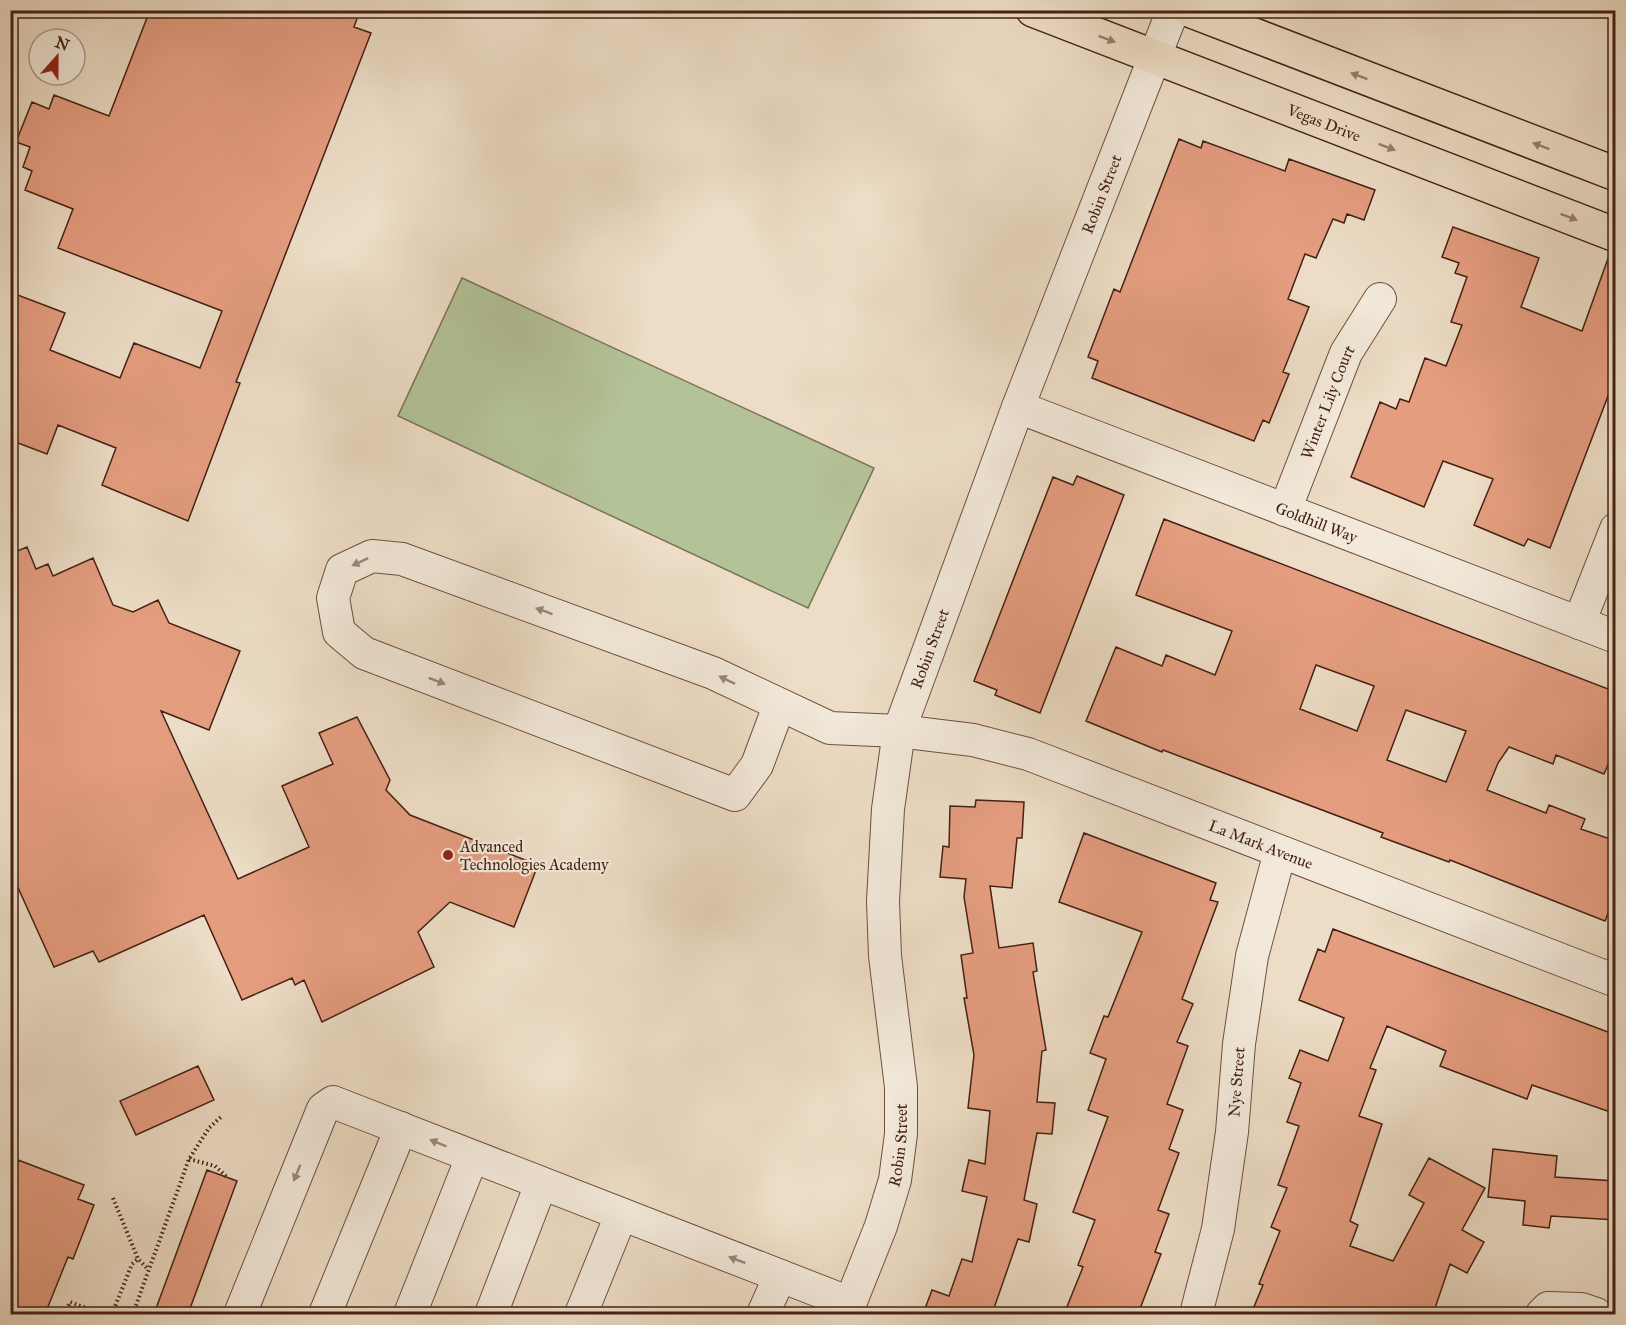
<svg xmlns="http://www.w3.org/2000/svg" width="1626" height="1325" font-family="'IM FELL Great Primer',serif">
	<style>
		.green { fill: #b4c298; stroke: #7c7256; stroke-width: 1.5 }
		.building { fill: #e59d80; stroke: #442113; stroke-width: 1.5; fill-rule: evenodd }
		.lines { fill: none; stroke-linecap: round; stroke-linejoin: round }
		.minor-casing { stroke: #6e5040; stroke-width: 34 }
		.major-casing { stroke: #442113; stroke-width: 36 }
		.path { stroke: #442113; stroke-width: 4; stroke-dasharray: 1.5 3; stroke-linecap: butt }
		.minor { stroke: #f3e9da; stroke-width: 32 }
		.major { stroke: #edddc6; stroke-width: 33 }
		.oneway { fill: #987f6c }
		.oneway2 { fill: #9c8576 }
		.poi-dot { fill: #8f2418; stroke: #f3e9da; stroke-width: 2 }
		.labels { text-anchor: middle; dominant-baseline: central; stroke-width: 4.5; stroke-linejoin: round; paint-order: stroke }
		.street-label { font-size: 16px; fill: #442113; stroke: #f3e9da }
		.poi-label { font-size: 16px; fill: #442113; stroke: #f3e9da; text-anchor: start }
	</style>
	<rect width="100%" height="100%" fill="#edddc6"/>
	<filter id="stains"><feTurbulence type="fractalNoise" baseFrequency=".00333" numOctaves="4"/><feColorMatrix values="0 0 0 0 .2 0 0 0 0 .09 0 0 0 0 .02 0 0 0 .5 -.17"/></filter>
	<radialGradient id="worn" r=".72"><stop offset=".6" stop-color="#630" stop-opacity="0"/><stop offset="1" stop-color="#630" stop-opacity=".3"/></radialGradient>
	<path class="green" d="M462 278 874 468 808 608 398 416Z"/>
	<path class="building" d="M150 10H360L354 27 371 33 236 382 240 383 188 521 102 485 116 448 58 425 47 454 10 440V292L65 313 50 350 120 378 134 343 200 368 222 311 58 248 73 209 25 190 32 171 23 167 30 147 16 142 32 102 49 109 54 95 109 116Z
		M1179 139 1201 148 1203 141 1285 171 1289 159 1375 190 1364 220 1347 214 1344 223 1333 219 1316 258 1305 254 1288 299 1309 307 1283 372 1289 374 1269 423 1263 420 1254 441 1092 378 1098 361 1088 357 1114 289 1120 292Z
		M1453 227 1539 258 1521 307 1582 331 1610 253H1616V375L1550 548 1528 539 1524 546 1474 525 1493 479 1443 461 1424 507 1351 477 1380 402 1396 409 1400 399 1409 402 1425 358 1446 366 1462 325 1451 322 1467 277 1455 273 1459 263 1442 257Z
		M1077 476 1124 495 1040 713 995 695 997 690 974 681 1053 477 1073 485Z
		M1164 519 1616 692V746L1604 774 1556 755 1553 764 1509 747 1498 763 1487 790 1546 813 1549 805 1585 819 1581 829 1616 841V893L1605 921 1450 860 1449 862 1381 837 1383 833 1163 750 1162 752 1086 721 1116 647 1162 666 1166 655 1215 675 1232 631 1136 595ZM1316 665 1374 686 1357 731 1300 709ZM1406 710 1466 731 1446 782 1387 760Z
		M27 547 36 569 48 564 53 576 93 558 113 605 133 612 158 600 169 623 240 651 209 730 161 711 238 879 309 847 282 786 333 764 319 733 357 717 390 780 386 790 410 815 538 865 514 927 450 902 418 932 434 967 322 1022 304 980 295 985 292 978 242 1000 204 915 99 962 93 951 54 967 10 870V554Z
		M976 800 1024 802 1022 838H1017L1012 888 990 886 999 948 1033 943 1037 971 1033 972 1046 1050 1042 1051 1037 1102 1055 1103 1052 1134 1037 1133 1024 1200 1037 1204 1029 1242 1018 1239 992 1314H923L932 1290 949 1296 962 1259 972 1262 987 1197 962 1191 969 1160 985 1164 990 1111 968 1108 974 1055 964 998H967L961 955 973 953 964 897 966 879 940 877 943 846 949 847 950 806 975 807Z
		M1084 833 1216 883 1210 900 1218 902 1182 999 1193 1004 1177 1042 1188 1046 1167 1104 1183 1110 1169 1149 1179 1153 1158 1210 1169 1214 1155 1252 1161 1254 1138 1314H1064L1083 1267 1078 1265 1095 1220 1073 1212 1108 1117 1088 1110 1106 1059 1090 1053 1104 1016 1108 1017 1142 932 1059 902Z
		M1333 929 1616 1035V1114L1532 1085 1527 1099 1440 1066 1446 1051 1387 1026 1370 1068 1376 1070 1359 1116 1382 1124 1350 1221 1358 1225 1350 1246 1393 1261 1424 1203 1409 1195 1429 1158 1485 1188 1462 1230 1484 1242 1467 1273 1450 1264 1433 1314H1251L1263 1285 1259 1284 1280 1231 1271 1227 1287 1188 1278 1185 1299 1126 1287 1122 1301 1083 1289 1078 1300 1050 1328 1061 1344 1018 1299 1000 1318 949 1325 952Z
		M198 1066 214 1100 136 1135 120 1101Z
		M1493 1149 1557 1156 1555 1177 1616 1181V1220L1551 1216 1549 1228 1523 1225 1525 1201 1488 1197Z
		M18 1160 84 1185 78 1199 94 1205 73 1259 68 1257 45 1314H10V1180Z
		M207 1170 237 1181 188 1314H154Z"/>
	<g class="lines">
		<defs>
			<g id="minor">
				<path id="s1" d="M1018 407 1616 637"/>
				<path id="s2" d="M1285 510 1346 353 1380 299"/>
				<path d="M1579 623 1616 529"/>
				<path id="s3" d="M779 706 757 765 735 795 364 653 339 632 333 598 342 570 372 556 402 559 713 673 830 728 899 731 973 740 1028 754 1616 981"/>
				<path d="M240 1314 323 1109 333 1102 850 1303"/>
				<path d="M325 1314 401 1128"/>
				<path d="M410 1314 472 1157"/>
				<path d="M491 1314 541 1184"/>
				<path d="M581 1314 621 1215"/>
				<path d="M763 1314 780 1276"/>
				<path id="s4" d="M846 1314 881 1226 895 1180 901 1134V1087L885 956 883 901 888 809 899 731 1018 407 1173 10"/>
				<path id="s5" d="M1196 1314 1218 1229 1232 1132 1239 1044 1252 956 1280 852"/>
				<path d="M1542 1314 1548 1308 1581 1309 1596 1314"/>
			</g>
			<g id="major">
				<path id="s6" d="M1033 10 1616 235"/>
				<path d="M1189 10 1616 174"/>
			</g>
		</defs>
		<use href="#minor" class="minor-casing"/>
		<use href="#major" class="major-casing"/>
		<path class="path" d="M189 1159 215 1166 228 1178
			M113 1198 138 1259 148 1269
			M65 1314 70 1302 102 1314
			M112 1314 132 1264 138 1259
			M137 1314 135 1308 189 1159 209 1128 222 1116"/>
		<use href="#minor" class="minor"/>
		<use href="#major" class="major"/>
	</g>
	<defs><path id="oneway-solid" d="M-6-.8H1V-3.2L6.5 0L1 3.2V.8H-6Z" transform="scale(1.5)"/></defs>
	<g class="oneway">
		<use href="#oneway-solid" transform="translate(1107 39) rotate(21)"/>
		<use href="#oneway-solid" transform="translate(1359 76) rotate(-159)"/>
		<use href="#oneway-solid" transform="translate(1541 146) rotate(-159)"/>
		<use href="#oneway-solid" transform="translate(1387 147) rotate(21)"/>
		<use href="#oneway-solid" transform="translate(1569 217) rotate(21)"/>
	</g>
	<g class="oneway2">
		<use href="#oneway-solid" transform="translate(360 562) rotate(155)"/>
		<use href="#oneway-solid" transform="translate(544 611) rotate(-160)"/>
		<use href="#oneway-solid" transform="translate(727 680) rotate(-154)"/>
		<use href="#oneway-solid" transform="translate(437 681) rotate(21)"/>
		<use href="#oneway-solid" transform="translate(438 1143) rotate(-158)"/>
		<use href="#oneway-solid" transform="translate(297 1173) rotate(112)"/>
		<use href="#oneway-solid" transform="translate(737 1260) rotate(-159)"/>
	</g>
	<circle class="poi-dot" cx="448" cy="855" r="6"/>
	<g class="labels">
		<g class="street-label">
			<text stroke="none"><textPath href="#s6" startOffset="312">Vegas Drive</textPath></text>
			<text stroke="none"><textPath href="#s4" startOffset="1168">Robin Street</textPath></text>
			<text stroke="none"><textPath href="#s2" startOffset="116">Winter Lily Court</textPath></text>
			<text stroke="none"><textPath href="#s1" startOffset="320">Goldhill Way</textPath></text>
			<text stroke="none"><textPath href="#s4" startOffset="682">Robin Street</textPath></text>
			<text stroke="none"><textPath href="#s3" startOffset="1568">La Mark Avenue</textPath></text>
			<text stroke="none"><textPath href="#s5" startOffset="236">Nye Street</textPath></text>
			<text stroke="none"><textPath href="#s4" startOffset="178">Robin Street</textPath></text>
		</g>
		<g class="poi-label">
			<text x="460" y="846">Advanced<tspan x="460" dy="18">Technologies Academy</tspan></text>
		</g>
	</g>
	<rect width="1626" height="1325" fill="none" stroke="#edddc6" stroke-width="36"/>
	<rect x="12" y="12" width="1602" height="1301" fill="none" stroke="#442113" stroke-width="3"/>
	<rect x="18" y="18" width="1590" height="1289" fill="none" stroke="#442113" stroke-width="1.5"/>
	<g transform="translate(57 57) rotate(21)"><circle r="28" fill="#f3e9da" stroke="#ad998a" stroke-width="1.5"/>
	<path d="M0-4.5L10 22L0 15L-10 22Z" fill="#8f2418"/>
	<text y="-9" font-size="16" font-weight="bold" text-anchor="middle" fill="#442113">N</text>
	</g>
	<rect width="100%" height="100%" filter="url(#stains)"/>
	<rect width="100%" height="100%" fill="url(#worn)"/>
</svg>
